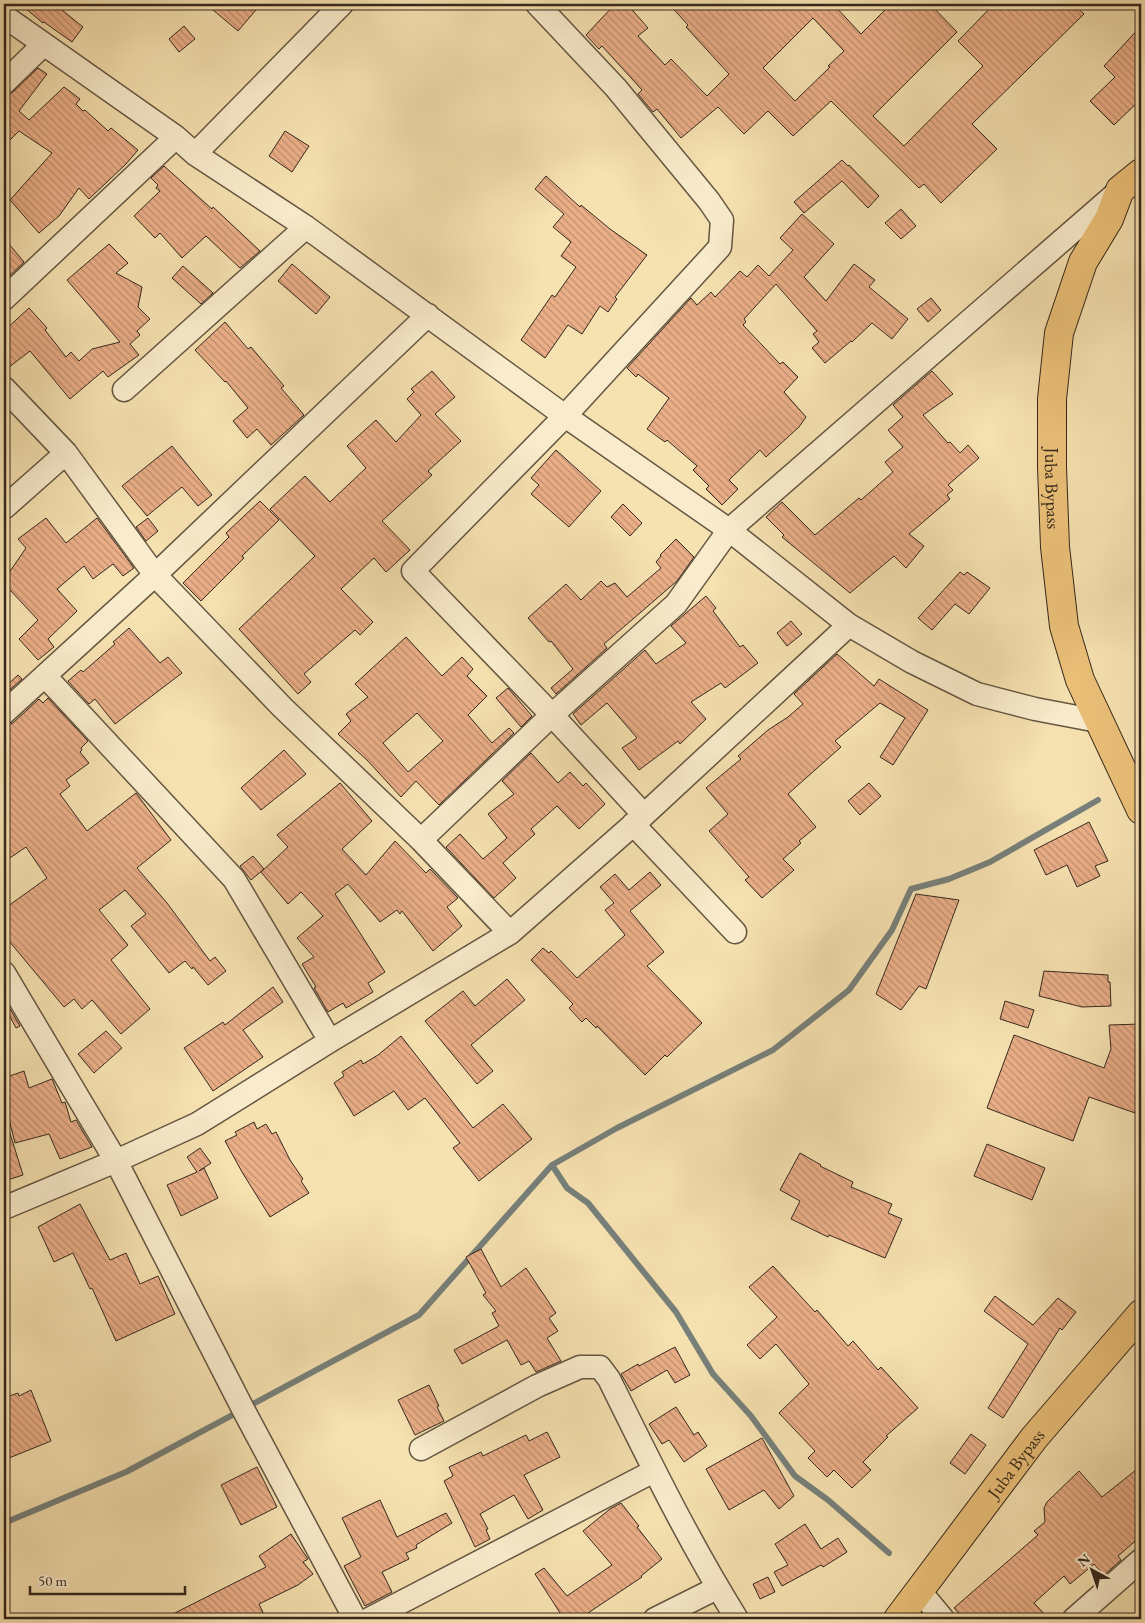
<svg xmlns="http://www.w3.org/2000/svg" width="1145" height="1623" font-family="'EB Garamond',serif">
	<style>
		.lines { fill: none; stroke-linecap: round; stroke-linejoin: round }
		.stream { stroke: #77807a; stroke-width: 6 }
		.building { fill: url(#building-back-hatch); stroke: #35281e; fill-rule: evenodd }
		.minor-casing { stroke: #655642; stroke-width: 25 }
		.major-casing { stroke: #35281e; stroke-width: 30 }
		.minor { stroke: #f9eccc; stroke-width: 22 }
		.major { stroke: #ebc078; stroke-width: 28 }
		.labels { text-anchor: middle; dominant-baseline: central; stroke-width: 5; stroke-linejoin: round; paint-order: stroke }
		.street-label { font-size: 18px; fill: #35281e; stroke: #f9eccc }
	</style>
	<defs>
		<pattern id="building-back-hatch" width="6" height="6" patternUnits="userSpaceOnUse" patternTransform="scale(1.25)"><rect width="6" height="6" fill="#ebaf88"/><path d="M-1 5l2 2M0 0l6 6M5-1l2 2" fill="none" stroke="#bf8e6f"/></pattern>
	</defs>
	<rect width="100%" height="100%" fill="#f6e1b0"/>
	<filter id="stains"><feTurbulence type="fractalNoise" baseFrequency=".004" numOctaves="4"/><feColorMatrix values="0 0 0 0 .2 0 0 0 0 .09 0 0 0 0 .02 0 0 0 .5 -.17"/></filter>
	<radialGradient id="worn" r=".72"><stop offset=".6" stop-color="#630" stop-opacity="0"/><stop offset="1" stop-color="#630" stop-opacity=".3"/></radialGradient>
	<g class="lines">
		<path class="stream" d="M552 1165 567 1188 588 1203 676 1312 713 1374 751 1416 795 1476 828 1500 889 1553
			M4 1523 126 1472 419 1315 552 1165 617 1128 773 1050 849 990 892 930 911 889 949 879 990 862 1098 800"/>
	</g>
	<path class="building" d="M20 4H59L57 6 83 27 72 42 44 22 43 23Z
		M206 4H261L238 31Z
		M615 4H627L648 28 638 36 665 65 671 59 707 96 729 74 686 27 688 25 669 4H833L861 34 891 4H930L957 32 873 116 904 146 983 66 958 41 994 4H1073L1084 14 972 124 997 149 941 203 924 184 919 188 831 101 793 136 768 111 744 134 718 107 681 138 657 109 653 112 638 94 642 90 602 46 599 49 586 35ZM813 18 844 51 828 66 830 67 795 101 763 68Z
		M184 26 195 39 179 52 169 39Z
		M1141 26V99L1114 125 1090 101 1115 77 1104 66Z
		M38 68 47 74 19 111 29 120 64 87 80 99 76 104 83 111 85 110 108 131 111 128 138 150 126 164 89 199 79 188 59 216 39 233 10 200 52 153 19 131 4 146V96L13 92Z
		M285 131 309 146 292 172 269 156Z
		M842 160 848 166 849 165 879 196 868 208 842 181 804 213 794 202Z
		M164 166 212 209 213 207 260 251 240 268 206 236 182 258 160 233 155 238 134 216 160 191 156 188 158 185 151 178Z
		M546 176 580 207 581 205 610 229 647 255 615 297 617 299 608 312 600 306 582 334 568 325 545 358 521 340 552 295 555 297 576 267 561 256 571 242 553 227 564 214 535 189Z
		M901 209 916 226 901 239 885 223Z
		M802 214 834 244 804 277 826 301 854 264 875 280 869 287 908 319 892 339 872 323 852 342 851 341 825 363 812 348 819 342 813 334 817 331 776 284 744 319 746 322 743 325 780 364 783 362 798 377 784 392 806 417 799 427 766 457 760 450 729 480 738 489 722 505 706 489 709 486 693 470 697 466 667 440 665 442 647 429 669 398 638 374 636 377 627 368 691 298 697 305 711 292 715 297 740 271 747 277 758 265 769 276 793 250 780 238Z
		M4 238 24 262 4 281Z
		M109 244 128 263 116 273 142 287 138 307 150 319 137 331 140 335 130 344 139 355 108 377 103 371 70 399 30 351 4 371V331L29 308 47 328 45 330 66 357 71 352 79 361 92 349 120 342 67 280Z
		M292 264 330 297 316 314 278 281Z
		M183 266 213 293 201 304 172 278Z
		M931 298 941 310 928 322 917 309Z
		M225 322 248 349 251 347 284 386 281 388 304 415 271 445 257 429 247 438 233 421 248 408 226 381 225 382 195 350Z
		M432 371 455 397 435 414 461 441 428 471 432 475 382 521 410 550 386 572 374 558 341 589 373 622 360 635 355 630 304 674 311 682 298 694 239 629 315 556 270 509 305 476 330 502 366 468 347 446 376 420 396 442 421 415 407 399 414 392 411 389Z
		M932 371 953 394 923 415 948 443 950 442 960 453 968 445 979 458 948 485 953 490 947 495 950 499 909 534 924 546 906 568 894 556 850 593 782 537 784 535 766 517 782 502 815 535 859 498 861 500 893 472 885 462 903 447 888 430 903 417 893 405Z
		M172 446 212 495 198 506 182 487 147 516 122 486Z
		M556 450 601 491 569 527 531 494 539 485 531 478Z
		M260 501 279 520 242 556 244 558 201 601 183 583 229 537 226 533Z
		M623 504 642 523 630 536 611 517Z
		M46 518 66 543 97 518 134 568 123 576 113 564 93 579 84 566 57 589 77 611 48 639 54 647 38 660 19 639 38 620 11 591 4 586V580L26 548 18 539Z
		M148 518 158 531 146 541 136 527Z
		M676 539 694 557 677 581 604 644 607 648 556 694 551 688 573 669 551 641 549 642 528 618 566 584 581 600 601 581 607 587 615 583 627 597 661 568 656 562 661 556 660 555Z
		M960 572 964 575 967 572 990 588 969 614 955 604 932 630 918 618Z
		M706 596 716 608 713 611 740 647 743 645 758 663 725 688 721 683 691 702 706 719 680 744 678 741 639 770 622 748 637 738 607 703 581 725 573 714 645 650 656 664 686 643 671 626Z
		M791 621 802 634 787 646 777 633Z
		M129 628 160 663 168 657 182 673 115 724 95 699 89 704 68 681 81 670 83 672 115 644 113 642Z
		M406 637 442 676 462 657 473 669 467 676 487 696 468 715 492 743 509 728 514 733 439 805 416 781 401 797 367 760 338 734 351 721 346 714 368 697 355 684ZM417 713 443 741 408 772 383 743Z
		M837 654 874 686 879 679 928 710 893 765 880 757 905 718 880 703 835 741 841 747 788 794 816 827 799 841 801 843 783 859 794 870 762 898 745 880 749 877 709 831 728 814 706 788 741 759 738 756 768 730 788 717 803 704 794 694Z
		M18 675 22 679 4 695V688Z
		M508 688 532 716 521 727 496 698Z
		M48 698 88 741 81 748 82 750 80 752 89 763 66 780 70 786 60 794 87 831 136 793 171 840 137 868 167 903 210 961 215 957 226 971 208 985 193 967 192 969 185 961 169 973 131 926 146 914 125 890 99 910 128 945 111 960 150 1009 121 1034 92 1000 82 1009 74 999 64 1007 4 935V909L47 878 26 847 4 862V726L13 723 39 699 43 703Z
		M284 750 306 774 261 810 241 788Z
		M531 753 558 783 570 772 583 786 586 783 605 804 579 829 557 806 531 829 535 834 503 863 516 878 494 898 446 847 460 834 483 859 507 838 488 814 514 794 502 781Z
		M340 783 372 821 342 849 366 875 395 841 426 873 430 869 458 898 447 907 462 926 433 951 402 911 400 914 397 910 380 922 348 884 335 894 385 972 368 983 373 992 346 1008 343 1003 328 1012 314 988 316 987 302 964 314 957 297 938 323 916 301 892 288 904 261 872 288 847 277 835Z
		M869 783 881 796 860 815 848 801Z
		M1089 822 1108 861 1095 866 1100 876 1077 887 1067 865 1046 875 1034 850Z
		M253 856 264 869 251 880 240 866Z
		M650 872 661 885 630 911 664 952 647 966 702 1023 667 1057 665 1055 645 1075 597 1026 596 1028 586 1018 582 1022 569 1008 573 1004 531 960 543 948 549 953 551 951 577 978 625 935 605 910 614 903 600 887 615 874 629 890Z
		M916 894 959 900 926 989 919 986 901 1010 876 994Z
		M1044 971 1108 975V982H1110L1111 1006 1082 1007 1039 996Z
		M507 979 525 1000 471 1045 493 1071 477 1084 425 1021 463 991 475 1006Z
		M273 987 283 1002 243 1030 263 1057 213 1091 184 1048 223 1022 225 1025Z
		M1005 1001 1034 1010 1028 1028 1000 1019Z
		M10 1009 20 1026 16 1028 7 1011Z
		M1141 1024V1115L1089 1097 1073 1141 987 1108 1014 1035 1104 1068 1111 1049 1109 1025Z
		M106 1031 122 1048 94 1073 78 1054Z
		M401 1036 473 1128 503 1104 532 1139 479 1181 453 1148 460 1143 425 1098 408 1110 394 1091 354 1116 334 1083 344 1076 342 1072 361 1060 363 1064 378 1055Z
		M24 1071 29 1088 52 1079 62 1103 65 1102 71 1122 76 1120 92 1147 60 1159 49 1134 15 1143 6 1107 9 1106 4 1090V1078Z
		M254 1122 257 1129 266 1124 272 1134 276 1132 290 1160 303 1179 301 1181 309 1193 270 1217 242 1172 225 1141 237 1135 235 1132Z
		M4 1127H8L23 1175 4 1181Z
		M987 1144 1045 1168 1032 1200 974 1176Z
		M200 1148 211 1163 199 1171 204 1168 218 1198 181 1216 167 1185 197 1172 187 1157Z
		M800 1153 821 1165 820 1166 853 1182 851 1187 892 1204 888 1213 902 1219 885 1258 829 1235 828 1237 791 1219 800 1201 780 1190Z
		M80 1204 110 1260 126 1253 140 1284 158 1276 175 1314 116 1341 92 1288 90 1289 73 1253 54 1262 38 1227Z
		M481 1249 501 1287 526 1268 556 1313 549 1318 558 1331 547 1338 561 1361 536 1372 529 1361 521 1365 507 1340 462 1364 454 1350 499 1326 492 1313 496 1311 483 1295 486 1293 466 1257Z
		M773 1266 815 1312 817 1310 848 1346 853 1341 878 1370 881 1367 918 1408 886 1436 888 1437 863 1462 871 1470 852 1488 834 1470 827 1477 808 1458 815 1451 779 1413 809 1384 776 1344 760 1359 747 1345 777 1317 749 1287Z
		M995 1296 1033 1325 1058 1298 1076 1312 1062 1330 1060 1328 1003 1418 988 1408 1028 1344 984 1311Z
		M675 1347 690 1375 675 1383 667 1370 631 1391 621 1374 638 1364 639 1366Z
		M429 1385 439 1406 437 1407 444 1421 415 1435 398 1400Z
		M31 1390 51 1441 4 1460V1398L18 1393 19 1396Z
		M676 1407 694 1435 698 1432 707 1446 684 1462 669 1440 662 1444 649 1424Z
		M547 1432 560 1457 524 1475 543 1510 528 1519 514 1495 480 1514 488 1529 486 1530 490 1539 475 1547 444 1481 453 1476 449 1467 481 1452 483 1456 526 1435 529 1441Z
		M971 1434 986 1445 965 1474 950 1463Z
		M762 1438 794 1496 779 1509 764 1490 729 1510 706 1469Z
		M1141 1466V1536L1118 1556 1121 1560 1104 1575 1094 1564 1070 1584 1064 1576 1034 1603 1049 1619H964L954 1608 1038 1535 1034 1531 1045 1522 1044 1508 1047 1502 1079 1471 1102 1497Z
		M257 1467 277 1507 241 1525 221 1485Z
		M380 1500 397 1537 446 1513 452 1523 416 1545 417 1548 406 1553 409 1559 382 1572 392 1592 365 1606 344 1566 361 1557 342 1518Z
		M621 1503 639 1526 637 1527 662 1559 641 1576 642 1577 588 1613 592 1619H564L535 1574 544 1568 567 1596 612 1565 583 1531 610 1509Z
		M805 1524 821 1549 838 1538 847 1552 823 1567 821 1565 782 1586 774 1572 788 1565 775 1544Z
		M291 1534 308 1559 303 1562 313 1574 298 1585 259 1604 266 1619H163L266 1567 259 1556Z
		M768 1577 775 1592 760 1599 753 1584Z"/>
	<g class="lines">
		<defs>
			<path id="minor" d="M537 4 616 88 709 201 722 220 720 247 565 416 413 571 552 715 644 815
				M4 16 176 137 195 154 306 227 565 416 729 530 849 625 912 662 977 694 1035 709 1098 721
				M4 83 43 45
				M195 154 342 4
				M4 299 176 137
				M4 388 66 453 155 575 283 708 421 840 510 933 644 815 849 625
				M124 390 306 227
				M4 508 66 453
				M45 676 234 879 330 1041
				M4 713 155 575 428 315
				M633 824 735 932
				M421 840 552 715 676 604 729 530 1120 190
				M4 973 116 1161 243 1409 355 1619
				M4 1208 116 1161 197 1124 330 1041 510 933
				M421 1449 537 1386 580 1367H600L609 1379C649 1460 689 1542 737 1619
				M919 1590 943 1619
				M369 1619 654 1471
				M655 1619 717 1588
				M1074 1619 1141 1560"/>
			<g id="major">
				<path id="s1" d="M1141 173 1120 190 1109 219 1083 262 1059 333 1052 399V467L1055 547 1064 626 1080 680 1141 810"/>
				<path id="s2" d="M898 1619 1034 1438 1141 1314"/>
			</g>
		</defs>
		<use href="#minor" class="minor-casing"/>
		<use href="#major" class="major-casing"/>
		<use href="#minor" class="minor"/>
		<use href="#major" class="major"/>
	</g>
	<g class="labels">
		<g class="street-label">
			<text stroke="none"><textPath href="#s1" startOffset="339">Juba Bypass</textPath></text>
			<text stroke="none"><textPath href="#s2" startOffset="195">Juba Bypass</textPath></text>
		</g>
	</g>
	<rect width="1145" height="1623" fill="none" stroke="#f6e1b0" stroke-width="20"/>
	<rect x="5" y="5" width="1135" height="1613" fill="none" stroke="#35281e" stroke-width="2.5"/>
	<rect x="10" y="10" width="1125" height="1603" fill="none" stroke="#35281e"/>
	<g transform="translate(1092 1570) rotate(320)" stroke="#f9eccc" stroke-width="4" paint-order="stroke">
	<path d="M0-4L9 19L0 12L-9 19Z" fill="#35281e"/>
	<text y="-8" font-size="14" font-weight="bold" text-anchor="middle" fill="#35281e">N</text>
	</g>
	<path d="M30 1586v8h155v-8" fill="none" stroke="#35281e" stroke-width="2.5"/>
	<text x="38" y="1586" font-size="15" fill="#35281e" stroke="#f9eccc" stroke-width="4" paint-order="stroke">50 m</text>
	<rect width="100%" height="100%" filter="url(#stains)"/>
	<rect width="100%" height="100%" fill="url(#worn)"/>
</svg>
